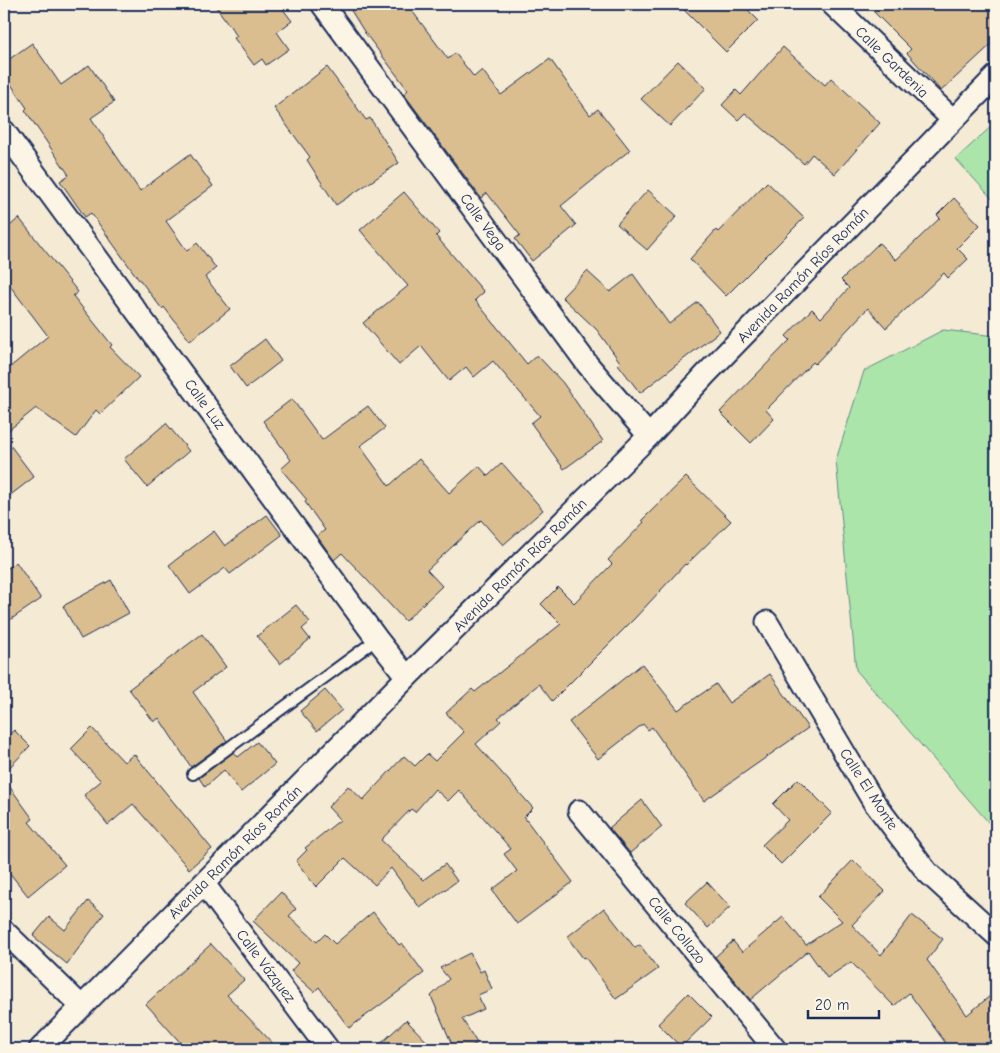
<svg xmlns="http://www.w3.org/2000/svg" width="1000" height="1053" font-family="'Comic Neue',sans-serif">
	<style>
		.green { fill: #abe5aa; stroke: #638a84 }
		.building { fill: #dabe8f; stroke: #1b2f5e }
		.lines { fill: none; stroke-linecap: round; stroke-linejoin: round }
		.lane-casing { stroke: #1b2f5e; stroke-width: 14 }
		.street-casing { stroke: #1b2f5e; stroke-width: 25 }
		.lane { stroke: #fcf5e5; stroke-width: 10 }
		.street { stroke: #fcf5e5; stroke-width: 21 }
		.labels { text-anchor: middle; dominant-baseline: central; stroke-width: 4.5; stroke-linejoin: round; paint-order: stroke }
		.street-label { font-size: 15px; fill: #1b2f5e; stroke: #fcf5e5 }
	</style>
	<rect width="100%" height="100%" fill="#f5ead4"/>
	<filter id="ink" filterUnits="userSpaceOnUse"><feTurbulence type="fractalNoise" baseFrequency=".02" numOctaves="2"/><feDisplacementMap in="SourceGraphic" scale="10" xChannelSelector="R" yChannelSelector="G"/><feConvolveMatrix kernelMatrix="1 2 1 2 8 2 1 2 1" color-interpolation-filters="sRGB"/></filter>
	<g filter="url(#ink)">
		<path class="green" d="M996 122V203L956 159Z
			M943 330 996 336V831L856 670 836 460 864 371Z"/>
		<path class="building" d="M214 4H279L292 21 277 32 289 49 266 65 262 59 254 65 234 38 237 36Z
			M347 4H407L448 59 455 53 474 77 482 70 501 95 550 59 590 115 598 109 630 150 561 206 576 225 532 261 515 239 520 235 487 193 481 198 404 94 408 90 365 33Z
			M678 4H742L758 20 726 52Z
			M866 4H996V40L941 91 907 53 911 49Z
			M32 43 61 85 89 65 114 102 91 118 140 191 190 154 213 186 166 221 187 251 197 243 216 268 205 277 230 309 190 341 164 307 162 309 140 280H139L91 213 85 217 60 181 69 175 25 110 27 108 4 74V63Z
			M783 47 825 85 831 78 880 123 835 174 812 154 804 164 745 113 738 120 722 105 736 90 741 95Z
			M678 61 706 88 670 126 641 99Z
			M327 67 366 120 370 118 399 163 336 205 307 160 310 157 274 108Z
			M767 182 804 218 726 296 690 259 716 230 718 232Z
			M648 190 677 216 647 250 617 224Z
			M404 192 439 233 436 236 484 292 475 300 527 364 537 355 563 383 603 441 564 469 531 423 540 416 493 361 474 377 466 367 449 381 421 346 399 365 363 323 408 286 360 230Z
			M954 198 980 225 957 248 968 259 948 278 944 273 886 328 868 308 815 364 813 362 766 410 774 419 751 443 720 412 790 340 786 336 812 309 821 318 849 288 841 280 879 243 896 260 940 218 937 215Z
			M19 218 78 292 73 296 112 345 110 347 139 377 100 414 96 410 76 437 36 408 4 434V372L48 336 4 278V231Z
			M587 271 610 292 633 274 669 324 698 302 720 331 640 393 618 364 620 362 597 330 562 297Z
			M265 339 281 361 246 388 230 366Z
			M292 399 322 440 368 406 385 428 360 446 389 486 419 459 449 493 479 466 488 476 502 463 543 510 503 545 481 520 427 570 442 586 405 621 342 553 334 560 317 536 325 530 305 502 307 500 281 469 291 460 263 421Z
			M166 423 189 451 147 487 124 459Z
			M4 437 34 477 4 500Z
			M686 477 731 521 686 565 685 564 635 618 552 701 539 684 498 718 501 721 476 744 533 808 524 817 573 882 517 924 492 890 517 871 504 854 511 849 459 790 448 801 435 789 415 812 411 809 381 840 423 880 445 864 457 881 420 908 391 868 375 885 345 858 316 887 296 861 307 850 305 848 340 820 328 807 348 786 363 800 404 756 415 766 427 754 435 761 464 732 446 713 472 689 475 692 561 624 541 604 558 587 574 603 612 564 608 560 644 522 642 520Z
			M267 515 282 535 230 574 225 568 190 594 169 565 214 531 225 546Z
			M16 562 41 599 4 624V571Z
			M111 580 129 613 81 639 63 606Z
			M296 605 310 622 302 629 310 639 280 664 257 636Z
			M202 634 226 667 193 692 227 741 191 767 159 718 154 722 129 689Z
			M642 664 678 710 716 684 729 703 770 674 808 728 704 801 652 727 648 730 643 724 598 759 569 722Z
			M325 690 342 710 317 731 300 711Z
			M92 728 124 762 134 754 212 849 189 869 133 804 108 825 84 795 101 781 71 749Z
			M14 730 30 746 4 773V740Z
			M257 742 275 764 241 792 224 770 205 787 199 778 234 752 238 757Z
			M4 779 33 819 29 822 65 865 28 896 4 866Z
			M798 779 832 813 781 864 762 845 788 820 773 804Z
			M642 800 662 827 630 853 609 828Z
			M853 860 885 891 852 925 881 955 912 915 943 939 927 960 967 1015 996 991V1049H950L909 993 894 1006 851 962 827 978 808 951 750 1000 715 957 733 941 742 952 783 917 806 945 842 921 818 897Z
			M707 882 730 907 708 928 685 903Z
			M281 892 296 909 289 916 317 942 325 934 335 944 373 912 399 945 402 943 424 973 349 1028 319 987 314 992 291 971 298 963 253 921Z
			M88 901 104 914 67 964 33 936 49 917 65 930Z
			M604 908 635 948 640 945 658 969 616 999 585 957 583 958 567 937Z
			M211 944 244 980 227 995 278 1049H186L146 1004Z
			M470 953 480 972 484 970 492 989 478 995 484 1009 462 1019 477 1043 467 1049H454L431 996 449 979 440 968Z
			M688 993 712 1017 681 1047 658 1024Z
			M406 1020 434 1049H375Z"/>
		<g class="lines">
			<defs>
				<path id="lane" d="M193 774 377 639"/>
				<path id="street" d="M322 4 588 365 649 436
					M832 4 952 119
					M4 131 377 639 407 677
					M767 622 873 801 927 872 996 935
					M579 811 775 1049
					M204 884 328 1049
					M4 931 82 1007
					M40 1049 407 677 649 436 706 374 996 76"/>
			</defs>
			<use href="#lane" class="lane-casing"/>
			<use href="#street" class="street-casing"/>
			<use href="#lane" class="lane"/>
			<use href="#street" class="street"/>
		</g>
	</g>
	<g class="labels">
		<g class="street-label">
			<text transform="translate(892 62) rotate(44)">Calle Gardenia</text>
			<text transform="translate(483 222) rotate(54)">Calle Vega</text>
			<text transform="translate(803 275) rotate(-46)">Avenida Ramón Ríos Román</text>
			<text transform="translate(205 404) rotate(54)">Calle Luz</text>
			<text transform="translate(520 565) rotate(-45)">Avenida Ramón Ríos Román</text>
			<text transform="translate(869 789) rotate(57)">Calle El Monte</text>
			<text transform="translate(235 852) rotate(-45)">Avenida Ramón Ríos Román</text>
			<text transform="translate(677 930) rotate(51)">Calle Collazo</text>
			<text transform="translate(266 966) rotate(53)">Calle Vázquez</text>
		</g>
	</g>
	<rect width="1000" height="1053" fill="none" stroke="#fcf5e5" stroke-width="20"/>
	<rect x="10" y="10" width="980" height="1033" fill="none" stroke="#1b2f5e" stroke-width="2" filter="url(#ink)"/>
	<path d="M808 1010v8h71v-8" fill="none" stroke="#1b2f5e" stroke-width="2.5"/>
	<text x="815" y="1010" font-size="15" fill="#1b2f5e" stroke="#fcf5e5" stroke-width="4" paint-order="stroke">20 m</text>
</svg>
